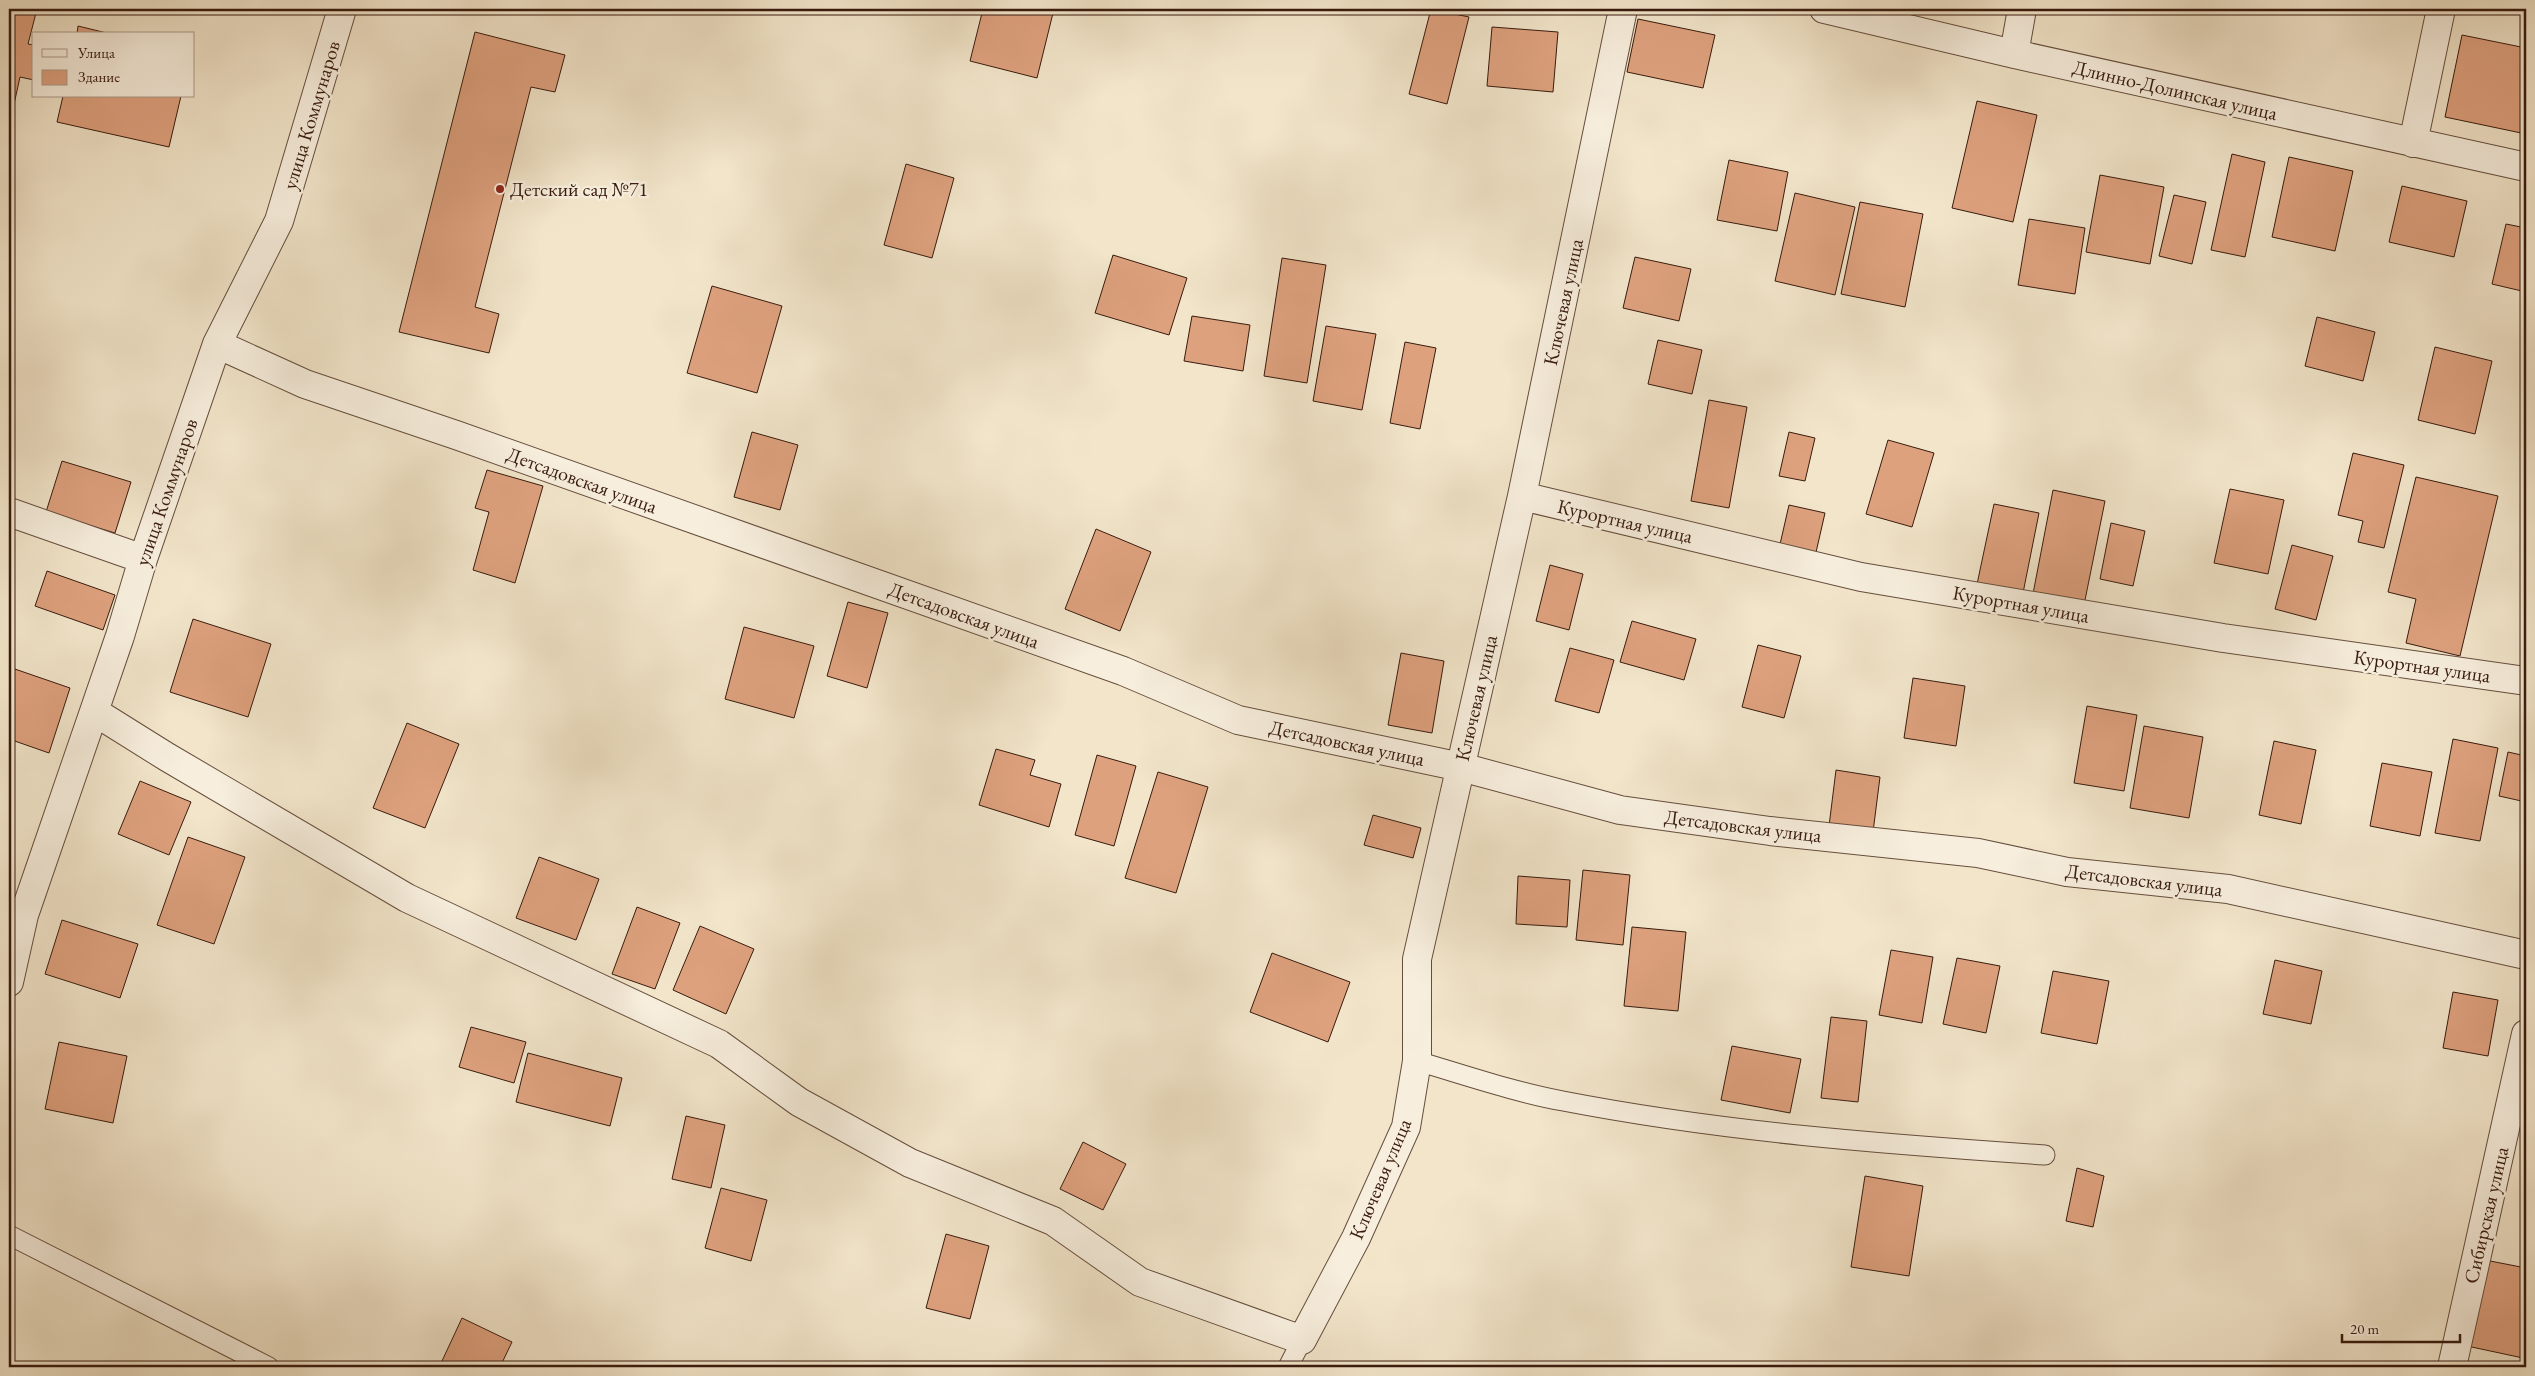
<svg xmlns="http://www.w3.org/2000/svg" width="2535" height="1376" font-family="'EB Garamond',serif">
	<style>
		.building { fill: #dea17e; stroke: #381b0e }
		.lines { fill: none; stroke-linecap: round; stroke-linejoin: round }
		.service-casing { stroke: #664e3d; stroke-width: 21 }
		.minor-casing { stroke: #664e3d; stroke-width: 30 }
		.service { stroke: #f7eedd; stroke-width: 19 }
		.minor { stroke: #f7eedd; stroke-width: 28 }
		.poi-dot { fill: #8f2418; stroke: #f7eedd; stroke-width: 2 }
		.labels { text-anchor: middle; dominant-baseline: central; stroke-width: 5; stroke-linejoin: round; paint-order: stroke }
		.street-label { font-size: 20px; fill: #381b0e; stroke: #f7eedd }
		.poi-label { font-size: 20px; fill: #381b0e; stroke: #f7eedd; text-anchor: start }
	</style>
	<rect width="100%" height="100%" fill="#f2e5ca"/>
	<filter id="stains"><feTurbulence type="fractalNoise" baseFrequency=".004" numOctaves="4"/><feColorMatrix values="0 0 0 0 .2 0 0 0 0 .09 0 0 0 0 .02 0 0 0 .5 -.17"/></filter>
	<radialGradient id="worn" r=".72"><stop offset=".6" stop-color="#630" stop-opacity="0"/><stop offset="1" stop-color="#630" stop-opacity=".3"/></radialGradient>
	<path class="building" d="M9 9H37L28 44 34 45V80L20 77 9 127Z
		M983 9H1054L1037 78 970 61Z
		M1431 9 1469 17 1447 104 1409 94Z
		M1638 19 1715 35 1703 88 1627 72Z
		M78 26 111 34H77Z
		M1492 27 1558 32 1553 92 1487 86Z
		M475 32 565 55 555 92 531 87 475 307 499 314 489 353 399 332Z
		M2462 35 2526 48V134L2445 117Z
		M63 96H181L169 147 57 122Z
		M1977 101 2037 115 2013 222 1952 208Z
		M2232 154 2265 162 2245 257 2211 250Z
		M2289 157 2353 171 2335 251 2272 237Z
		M1729 160 1788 172 1777 231 1717 220Z
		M906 164 954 178 932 258 884 245Z
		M2100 175 2164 187 2150 264 2086 252Z
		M2402 186 2467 201 2454 257 2389 242Z
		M1795 193 1855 207 1835 295 1775 281Z
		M2174 195 2206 202 2192 264 2159 256Z
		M1860 202 1923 214 1905 307 1841 294Z
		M2029 219 2085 228 2075 294 2018 285Z
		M2506 224 2526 228V292L2492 284Z
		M1113 255 1187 278 1169 335 1095 313Z
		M1635 257 1691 269 1679 321 1623 308Z
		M1282 258 1326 265 1307 383 1264 376Z
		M712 286 782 306 757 393 687 373Z
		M1192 316 1250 325 1243 371 1184 361Z
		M2317 317 2375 332 2363 381 2305 366Z
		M1326 326 1376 334 1362 410 1313 401Z
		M1658 340 1702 350 1692 394 1648 384Z
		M1405 342 1436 348 1420 429 1390 423Z
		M2435 347 2492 361 2475 434 2418 420Z
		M1709 400 1747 407 1729 508 1691 501Z
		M752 432 798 445 780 510 734 497Z
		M1789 432 1815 438 1805 481 1779 476Z
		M1888 440 1934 453 1912 527 1866 514Z
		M2353 453 2404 465 2384 548 2358 542 2363 521 2338 515Z
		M62 461 131 482 115 533 46 512Z
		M487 470 543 486 515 583 473 570 489 512 475 508Z
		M2416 477 2498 496 2460 656 2406 643 2416 599 2388 592Z
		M2230 489 2284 500 2268 574 2214 563Z
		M2053 490 2105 501 2083 610 2032 599Z
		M1994 504 2039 513 2022 598 1976 589Z
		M1789 505 1825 513 1814 561 1778 553Z
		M2111 523 2145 531 2133 586 2100 579Z
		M1096 529 1151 552 1120 631 1065 609Z
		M2292 545 2333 556 2316 620 2275 609Z
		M1550 565 1583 574 1569 630 1536 621Z
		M47 571 115 595 103 630 35 606Z
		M848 602 888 613 867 688 827 676Z
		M193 619 271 644 248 717 170 692Z
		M1632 621 1696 639 1684 680 1620 662Z
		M744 627 814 646 794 718 725 699Z
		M1758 645 1801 656 1784 718 1742 707Z
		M1570 648 1614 660 1599 713 1555 701Z
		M1401 653 1444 661 1432 733 1388 725Z
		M9 667 70 688 49 753 9 739Z
		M1913 678 1965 686 1956 746 1904 738Z
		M2087 706 2137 715 2124 791 2074 783Z
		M407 723 459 744 425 828 373 808Z
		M2144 726 2203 737 2189 818 2130 808Z
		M2453 739 2498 748 2480 841 2435 833Z
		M2274 741 2316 750 2301 824 2259 815Z
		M996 749 1035 760 1030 775 1061 784 1049 827 979 805Z
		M2508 752 2526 756V802L2499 796Z
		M1097 755 1136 766 1114 846 1075 835Z
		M2382 763 2432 772 2420 836 2370 826Z
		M1836 770 1880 777 1873 832 1829 826Z
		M1158 772 1208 787 1176 893 1125 878Z
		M140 781 191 802 169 855 118 834Z
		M1373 815 1421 828 1413 858 1364 845Z
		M188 837 245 857 214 944 157 925Z
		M539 857 599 879 576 940 516 918Z
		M1583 870 1630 875 1623 945 1576 940Z
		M1518 876 1570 880 1567 927 1516 924Z
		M637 907 680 923 655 989 612 974Z
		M62 920 138 944 120 998 45 974Z
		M700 926 754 949 726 1014 673 990Z
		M1632 927 1686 932 1678 1011 1624 1006Z
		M1891 950 1933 957 1922 1023 1879 1015Z
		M1272 953 1350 982 1328 1042 1250 1012Z
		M1957 958 2000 966 1986 1033 1943 1024Z
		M2275 960 2322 971 2311 1024 2263 1014Z
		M2053 971 2109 981 2097 1044 2041 1033Z
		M2453 992 2498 1000 2488 1056 2443 1048Z
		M1831 1017 1867 1021 1858 1102 1821 1098Z
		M471 1027 526 1042 514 1083 459 1067Z
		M59 1042 127 1056 113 1123 45 1109Z
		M1732 1046 1801 1059 1790 1113 1721 1100Z
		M528 1053 622 1078 610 1126 516 1102Z
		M686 1116 725 1125 711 1188 672 1179Z
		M1083 1142 1126 1164 1103 1210 1060 1189Z
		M2077 1168 2104 1176 2093 1227 2066 1221Z
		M1865 1176 1923 1186 1909 1276 1851 1267Z
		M721 1188 767 1200 751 1261 705 1248Z
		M946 1234 989 1246 970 1319 926 1308Z
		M2485 1260 2526 1268V1343L2523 1358 2467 1346Z
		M462 1318 512 1342 500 1367H455L442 1361Z"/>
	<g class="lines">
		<defs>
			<path id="service" d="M1417 1061C1465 1075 1514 1092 1563 1101 1723 1132 1883 1144 2045 1155
				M9 1235 269 1367
				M1288 1367 1302 1340"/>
			<path id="minor" d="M1824 9 2014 54 2526 167
				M2014 54 2022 9
				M2413 143 2441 9
				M217 344 305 384 456 435 1123 671 1238 720 1461 767 1620 810 1770 831 1978 853 2067 872 2228 889 2526 955
				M1522 496 1861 577 2223 638 2526 681
				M9 512 143 559
				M95 712 167 757 407 898 719 1044 799 1102 910 1163 1053 1221 1140 1282 1302 1340 1356 1238 1406 1127 1417 1061V959L1522 496 1623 9
				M9 982 24 915 120 636 143 559 217 344 279 221 342 9
				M2452 1367 2526 1034"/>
		</defs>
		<use href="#service" class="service-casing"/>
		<use href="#minor" class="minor-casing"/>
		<use href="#service" class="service"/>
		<use href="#minor" class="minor"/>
	</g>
	<circle class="poi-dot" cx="500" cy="189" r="5"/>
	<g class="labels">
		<g class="street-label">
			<text transform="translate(2175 90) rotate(13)">Длинно-Долинская улица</text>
			<text transform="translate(311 115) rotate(-73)">улица Коммунаров</text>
			<text transform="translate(1563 302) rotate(-78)">Ключевая улица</text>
			<text transform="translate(582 480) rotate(20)">Детсадовская улица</text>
			<text transform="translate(166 492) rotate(-71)">улица Коммунаров</text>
			<text transform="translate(1625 521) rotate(13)">Курортная улица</text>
			<text transform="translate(2021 604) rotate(10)">Курортная улица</text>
			<text transform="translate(964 615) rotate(20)">Детсадовская улица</text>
			<text transform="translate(2422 666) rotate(8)">Курортная улица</text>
			<text transform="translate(1476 698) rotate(-77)">Ключевая улица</text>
			<text transform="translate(1347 743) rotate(12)">Детсадовская улица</text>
			<text transform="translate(1743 826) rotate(7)">Детсадовская улица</text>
			<text transform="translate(2144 880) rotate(7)">Детсадовская улица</text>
			<text transform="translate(1380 1179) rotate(-67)">Ключевая улица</text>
			<text transform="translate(2486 1215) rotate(-77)">Сибирская улица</text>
		</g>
		<g class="poi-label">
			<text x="510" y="189">Детский сад №71</text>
		</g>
	</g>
	<rect width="2535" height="1376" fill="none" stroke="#f2e5ca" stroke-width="30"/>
	<rect x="10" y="10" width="2515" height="1356" fill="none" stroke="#381b0e" stroke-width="2.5"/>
	<rect x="15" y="15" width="2505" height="1346" fill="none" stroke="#381b0e"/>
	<rect x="32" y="32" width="162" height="65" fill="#f7eedd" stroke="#ab9a8a"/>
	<rect x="42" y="49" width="25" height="8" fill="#f7eedd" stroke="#ab9a8a"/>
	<text x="78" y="58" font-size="15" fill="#381b0e">Улица</text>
	<rect x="42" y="70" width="25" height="15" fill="#dea17e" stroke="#ab9a8a"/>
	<text x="78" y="82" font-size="15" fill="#381b0e">Здание</text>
	<path d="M2342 1334v8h118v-8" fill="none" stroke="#381b0e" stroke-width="2.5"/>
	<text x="2350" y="1334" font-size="15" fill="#381b0e" stroke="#f7eedd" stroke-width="4" paint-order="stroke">20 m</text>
	<rect width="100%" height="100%" filter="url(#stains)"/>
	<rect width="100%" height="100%" fill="url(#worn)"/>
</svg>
